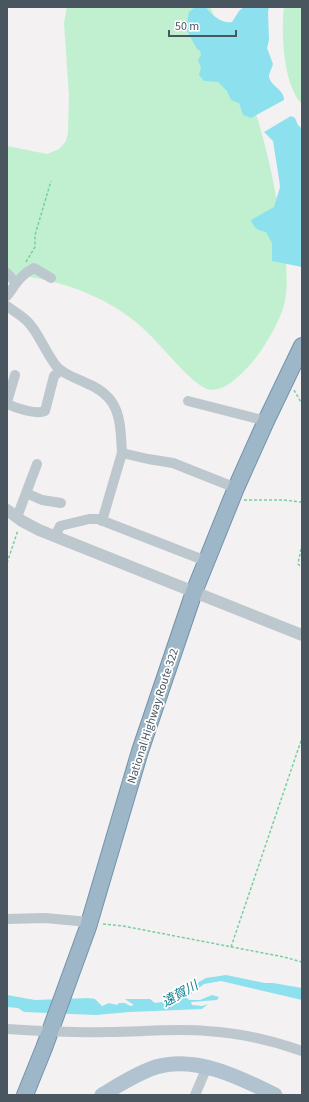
<svg xmlns="http://www.w3.org/2000/svg" width="309" height="1102" font-family="'Source Sans 3','Noto Sans JP',sans-serif">
	<style>
		.green { fill: #c0f0cf }
		.water { fill: #8de1ee }
		.lines { fill: none; stroke-linecap: round; stroke-linejoin: round }
		.trunk-casing { stroke: #7493ac; stroke-width: 18 }
		.path { stroke: #77cf9d; stroke-width: 1.5; stroke-dasharray: 3 2; stroke-linecap: butt }
		.minor { stroke: #bdc7ce; stroke-width: 10 }
		.tertiary { stroke: #bdc7ce; stroke-width: 12 }
		.primary { stroke: #b1c3d0; stroke-width: 15 }
		.trunk { stroke: #9db6c8; stroke-width: 16 }
		.labels { text-anchor: middle; dominant-baseline: central; stroke-width: 3.5; stroke-linejoin: round; paint-order: stroke }
		.street-label { font-size: 12px; fill: #49565f; stroke: #fff }
		.water-label { font-size: 13px; font-style: italic; fill: #0c7f90; stroke: #fff }
	</style>
	<rect width="100%" height="100%" fill="#f3f1f1"/>
	<path class="green" d="M67 7H210C224 37 239 68 251 99 266 142 275 186 282 230 285 251 289 281 285 301 282 319 261 354 248 367 237 378 221 395 205 388 191 382 164 349 152 337 114 297 60 279 7 274V146L47 154 59 149 66 141 68 133 69 95 64 23Z
		M284 7H302V104C283 85 281 33 284 7Z"/>
	<path class="water" d="M195 7H206C211 15 222 24 232 22L239 11 244 7H269L268 12 269 40 267 48 273 64C272 68 269 73 269 76 269 85 285 90 284 100L251 118 243 115 239 103 231 100 227 91 218 82 204 81 199 75 201 68 198 60 201 55 200 51 197 49 186 29 189 12Z
		M291 116 295 118 298 125 302 129V267L272 261V243L266 232C257 230 254 228 251 220L274 207 280 187 279 179 273 141 264 132Z
		M226 975 265 983H273L302 988V1000L221 981 204 984 191 994 186 997 189 1000H200L212 995 219 997 217 1000 191 1002 192 1005 202 1006 208 1004 202 1009 130 1012 96 1015 24 1012 18 1008 7 1007V995L35 1000 88 998 95 999 102 1006 109 1003 117 1005 119 1003H125L130 1006 134 1005 125 999H150L155 1003 162 1002 166 999 165 995 178 994 185 992 197 983 206 978Z"/>
	<g class="lines">
		<defs>
			<path id="trunk" d="M25 1095 44 1048 88 927 140 751 194 592 236 488 266 421 302 346"/>
		</defs>
		<use href="#trunk" class="trunk-casing"/>
		<path class="path" d="M26 262 35 247V235L51 181
			M294 390 302 404
			M244 500H283L302 502
			M302 544 298 564 302 567
			M7 563 18 530
			M103 924 123 926 284 957 302 962
			M231 947 302 738"/>
		<path class="minor" d="M7 273 16 283
			M7 296C16 284 20 275 34 268L51 278
			M7 306C13 311 21 315 27 321 38 331 46 354 57 367 65 375 76 378 86 383 121 397 120 420 122 453L148 459 173 463 236 488
			M188 401 266 421
			M7 402 15 375
			M7 404C16 408 36 415 45 411L54 376 61 370
			M26 493 42 500 61 503
			M17 517 37 464
			M102 521 122 453
			M55 537 60 526 89 519H98L206 561
			M7 919 45 918 89 922
			M7 1029C40 1031 74 1033 107 1032 141 1032 174 1028 207 1031 240 1033 271 1040 302 1051
			M195 1095 207 1067"/>
		<path class="tertiary" d="M7 510 22 521 39 530 302 635"/>
		<path class="primary" d="M102 1095C119 1085 137 1073 156 1067 196 1055 241 1078 275 1095"/>
		<use href="#trunk" class="trunk"/>
	</g>
	<g class="labels">
		<g class="street-label">
			<text transform="translate(153 716) rotate(-72)">National Highway Route 322</text>
		</g>
		<g class="water-label">
			<text transform="translate(180 994) rotate(-29)">遠賀川</text>
		</g>
	</g>
	<rect width="309" height="1102" fill="none" stroke="#49565f" stroke-width="16"/>
	<path d="M169 30v6h67v-6" fill="none" stroke="#49565f" stroke-width="2"/>
	<text x="175" y="30" font-size="12" fill="#49565f" stroke="#ffffff" stroke-width="3" paint-order="stroke">50 m</text>
</svg>
